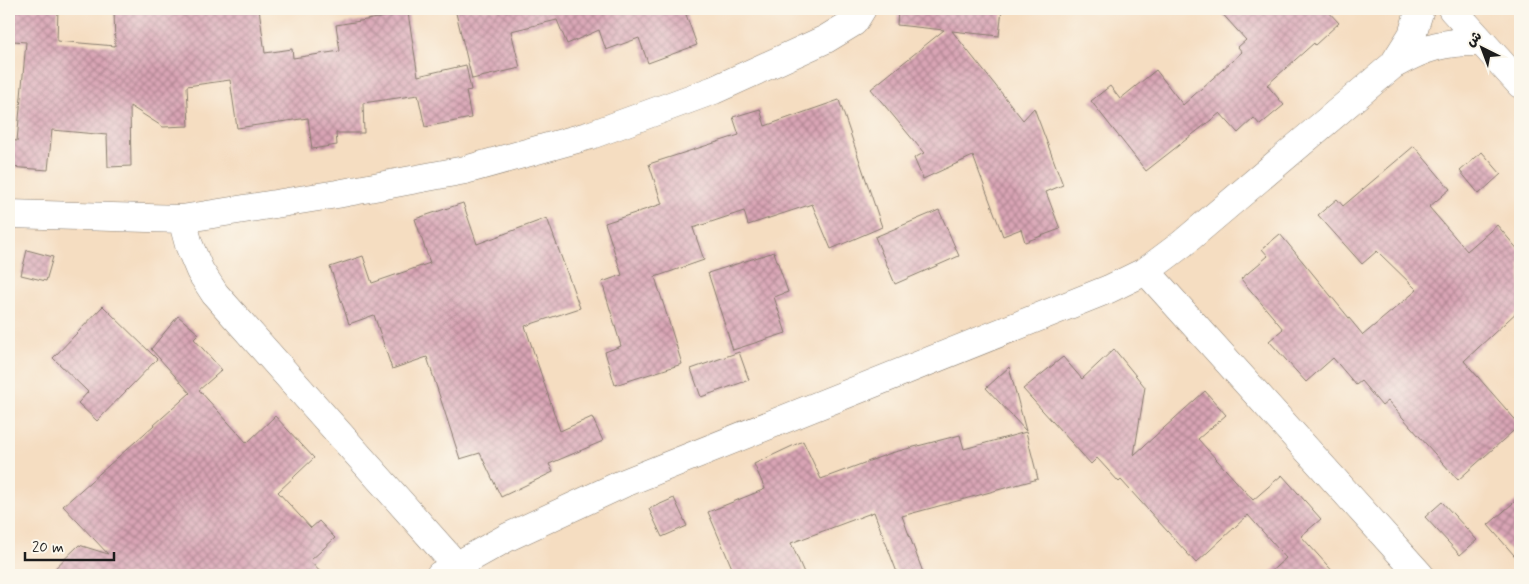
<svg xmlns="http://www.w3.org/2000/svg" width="1529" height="584" font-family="Mynerve,'Playpen Sans Arabic',sans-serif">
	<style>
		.building { fill: url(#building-cross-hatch) }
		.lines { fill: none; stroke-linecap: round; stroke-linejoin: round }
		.minor-casing { stroke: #887c6e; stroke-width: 29 }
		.minor { stroke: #fff; stroke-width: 28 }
	</style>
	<defs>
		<pattern id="building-cross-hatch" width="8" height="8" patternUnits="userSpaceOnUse" patternTransform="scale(1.25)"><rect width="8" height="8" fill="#d9a4b5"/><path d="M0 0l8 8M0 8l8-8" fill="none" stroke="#af8592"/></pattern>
	</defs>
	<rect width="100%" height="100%" fill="#fbf7ec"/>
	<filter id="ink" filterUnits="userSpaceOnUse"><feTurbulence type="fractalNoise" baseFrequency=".02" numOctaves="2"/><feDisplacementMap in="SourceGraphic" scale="10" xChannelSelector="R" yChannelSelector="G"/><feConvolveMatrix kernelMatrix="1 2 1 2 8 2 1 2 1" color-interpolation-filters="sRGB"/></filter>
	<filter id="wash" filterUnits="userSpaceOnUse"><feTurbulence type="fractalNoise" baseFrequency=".0096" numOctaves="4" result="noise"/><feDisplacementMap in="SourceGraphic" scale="20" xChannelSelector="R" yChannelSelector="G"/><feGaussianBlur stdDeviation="1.12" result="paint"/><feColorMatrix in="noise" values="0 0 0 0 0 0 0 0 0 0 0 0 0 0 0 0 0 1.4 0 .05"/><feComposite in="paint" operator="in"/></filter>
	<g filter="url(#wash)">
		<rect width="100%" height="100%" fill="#f5ddc1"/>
		<g id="blocks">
			<path class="building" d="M14 9H58L57 41 115 46 114 9H259L265 53 292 49 293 58 340 51 336 25 408 13 418 76 466 65 471 90 466 91 471 118 425 127 418 95 363 103 364 133H336L337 145 312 149 308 118 237 128 230 80 187 86 189 126 163 127 130 106 131 166 108 167 107 135 52 130 48 170 9 167V140L17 141 26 42 13 41Z
				M455 9H684L697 45 648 63 639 38 606 50 599 30 567 44 557 20 511 31 520 68 472 79Z
				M898 9H1002L999 36 952 31 1023 120 1034 108 1063 185 1046 192 1060 229 1025 242 1021 229 1003 236 973 156 923 179 914 158 924 153 871 89 944 30 897 25Z
				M1218 9H1326L1339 23 1315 45 1314 43 1267 85 1284 105 1260 125 1254 118 1238 133 1220 113 1146 171 1091 101 1110 86 1120 99 1156 70 1183 105 1242 52 1238 47 1246 40Z
				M839 100 882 227 831 249 812 204 748 225 744 211 693 228 704 260 655 277 682 364 615 385 605 352 621 346 602 282 622 275 605 223 662 204 649 164 739 135 733 117 760 109 765 126Z
				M1414 146 1450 189 1429 207 1467 251 1497 225 1520 252V309L1464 361 1520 425 1458 480 1388 401 1382 406 1361 381 1356 385 1333 358 1306 382 1269 341 1283 329 1241 279 1268 256 1262 249 1280 234 1363 335 1417 290 1377 251 1362 264 1318 215 1337 199 1343 206Z
				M1482 152 1501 174 1479 194 1460 171Z
				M463 203 477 244 547 218 580 308 525 326 560 431 592 417 603 441 549 464 553 472 501 497 480 453 460 459 427 357 392 369 374 315 349 324 330 267 363 256 372 283 430 263 415 219Z
				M939 210 959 256 895 284 875 237Z
				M27 250 53 257 46 281 21 275Z
				M774 252 788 292 774 297 786 333 733 350 708 273Z
				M103 306 157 359 97 421 78 403 88 392 53 358Z
				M178 316 199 334 194 339 222 370 199 390 247 443 275 416 314 458 278 492 311 528 319 521 335 538 310 561 323 575H48L79 545 108 554 63 506 190 393 151 349Z
				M1114 349 1145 387 1134 455 1205 391 1226 415 1198 439 1253 500 1282 475 1321 519 1301 536 1336 575H1267L1286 558 1248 515 1196 563 1121 480 1119 482 1097 458 1091 464 1023 389 1063 357 1082 379Z
				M739 352 749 380 701 397 691 369Z
				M1009 367 1026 431 986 388Z
				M1026 432 1038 479 902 516 924 575H898L874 512 791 543 805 575H735L708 512 765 489 754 464 803 441 821 479 891 453 960 435 964 449Z
				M1520 497V562L1488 525Z
				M674 498 687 526 662 537 649 509Z
				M1442 502 1477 540 1460 555 1425 517Z"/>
		</g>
	</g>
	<g filter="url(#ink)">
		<use href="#blocks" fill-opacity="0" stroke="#887c6e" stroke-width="1"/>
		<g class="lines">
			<defs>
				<path id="minor" d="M1452 9 1520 84
					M1393 65 1412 35 1420 9
					M9 214 182 219 337 194 465 170 591 135 714 90 826 39 854 22 862 9
					M182 219 189 245 200 271 215 294 456 565
					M1146 271 1420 575
					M440 575 508 537 622 484 1109 289 1146 271 1182 244 1393 65C1425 47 1445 41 1482 42"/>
			</defs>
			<use href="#minor" class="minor-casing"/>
			<use href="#minor" class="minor"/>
		</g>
	</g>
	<rect width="1529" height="584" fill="none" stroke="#fbf7ec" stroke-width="30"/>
	<g transform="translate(1482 48) rotate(318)" stroke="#fbf7ec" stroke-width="4" paint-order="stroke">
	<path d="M0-4L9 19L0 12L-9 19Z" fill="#1c1c1c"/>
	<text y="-8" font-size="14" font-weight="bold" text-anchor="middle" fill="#1c1c1c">ش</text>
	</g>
	<path d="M25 552v8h89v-8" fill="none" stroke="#1c1c1c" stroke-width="2.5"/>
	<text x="32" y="552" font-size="15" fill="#1c1c1c" stroke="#fbf7ec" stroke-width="4" paint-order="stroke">20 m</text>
</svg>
